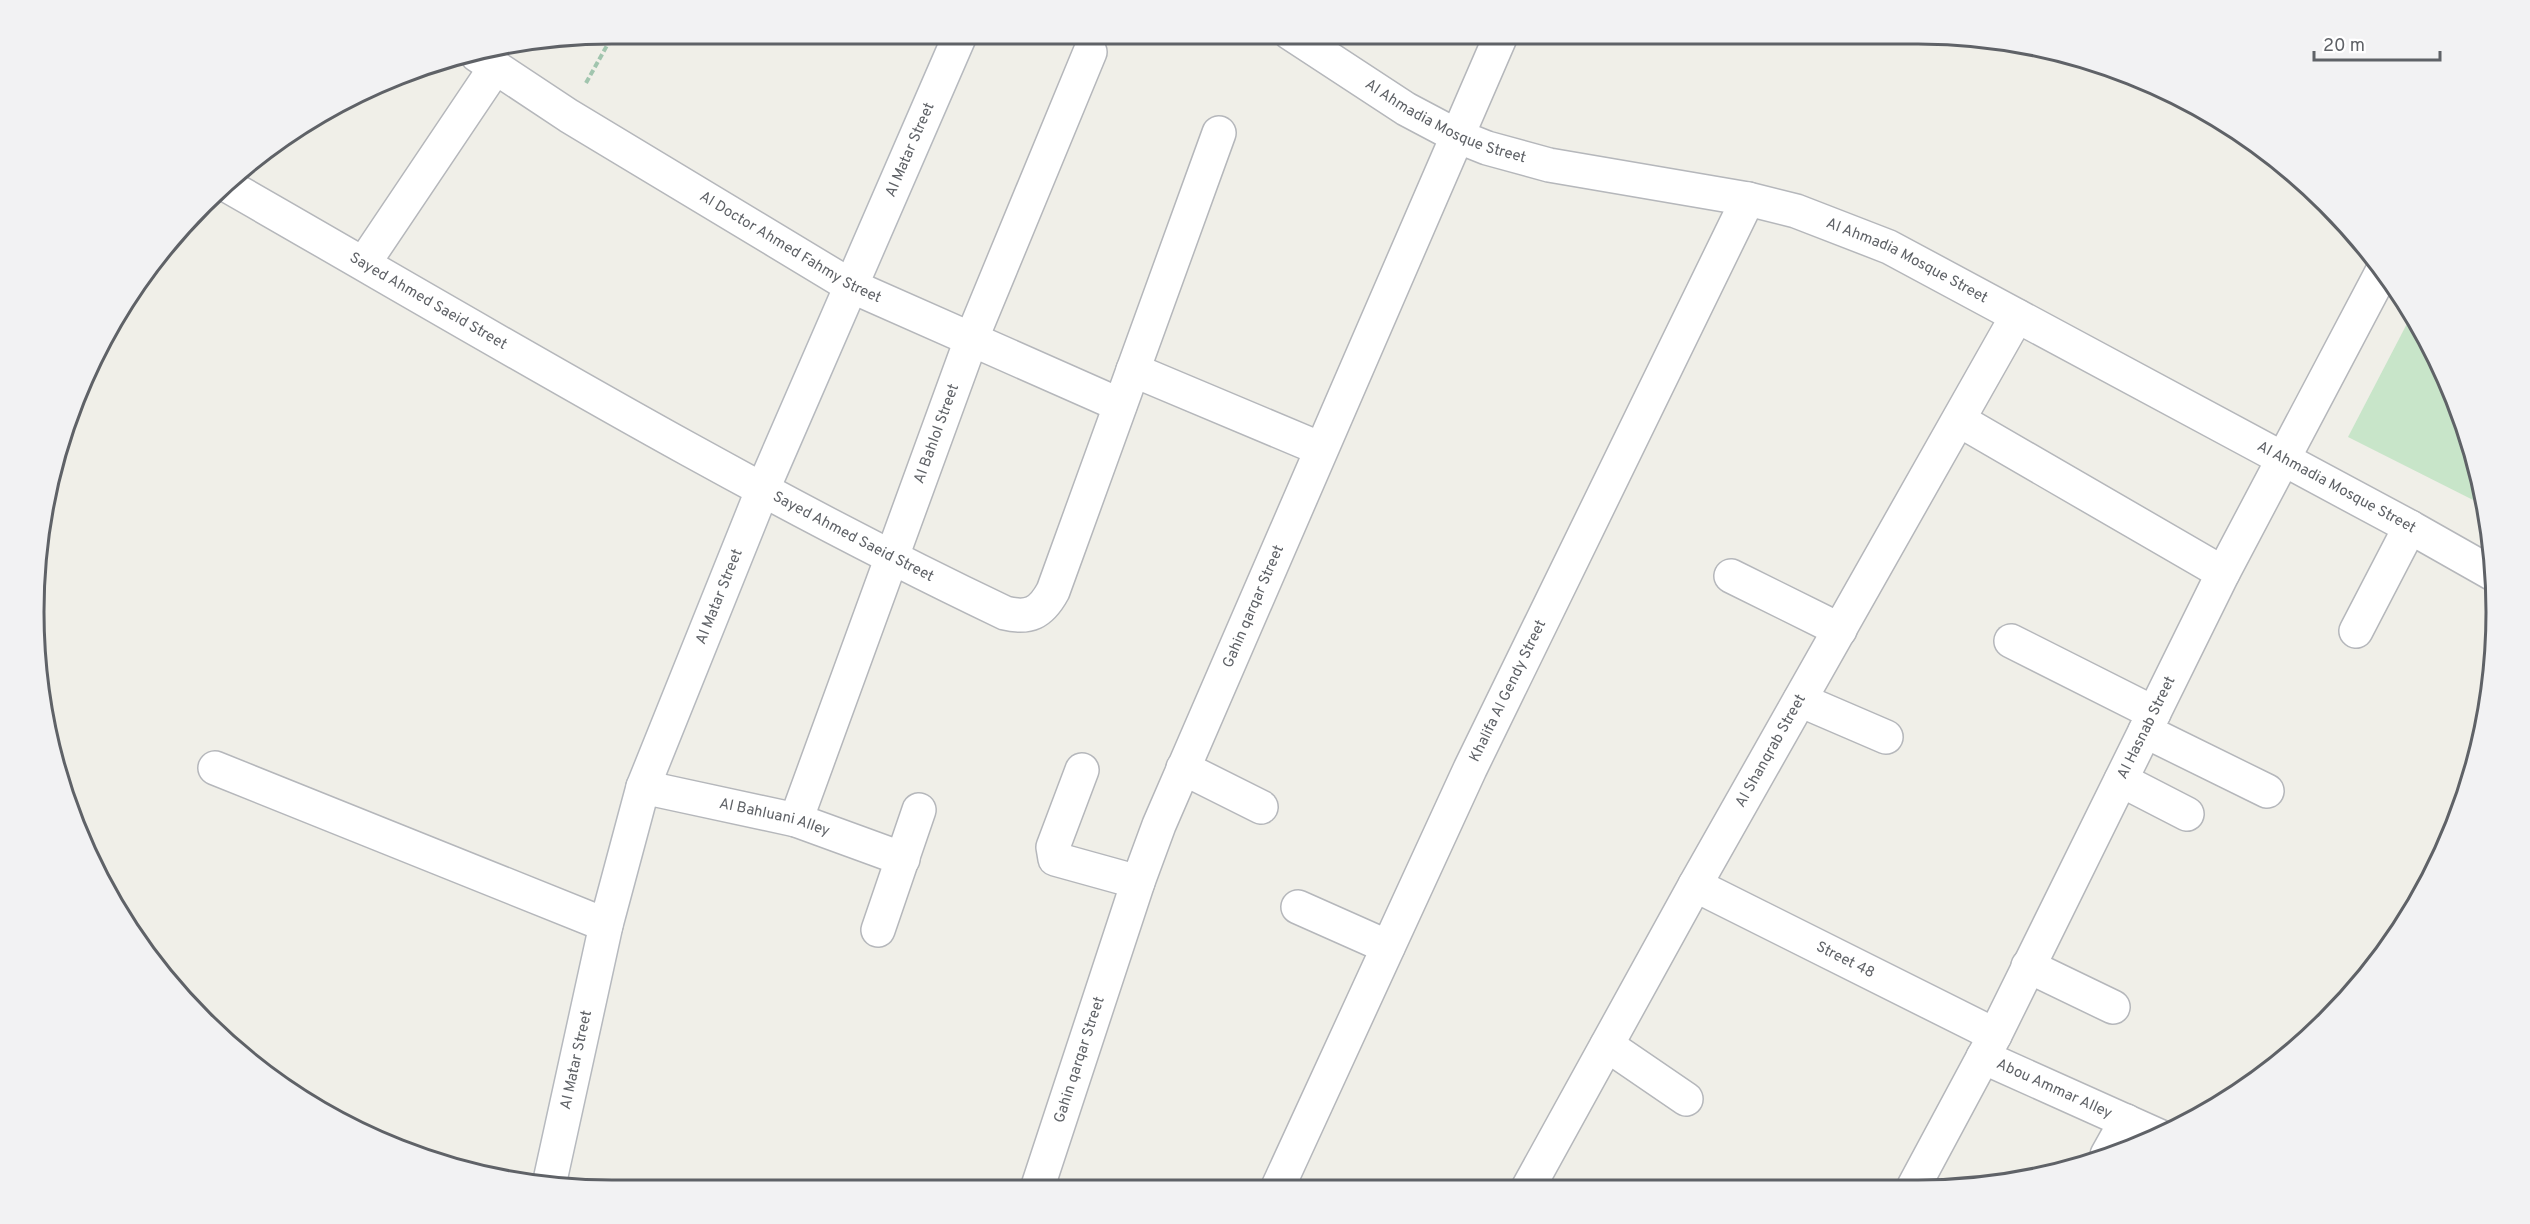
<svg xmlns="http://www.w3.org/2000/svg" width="2530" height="1224" font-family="Overpass,sans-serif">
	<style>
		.green { fill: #c8e5c9 }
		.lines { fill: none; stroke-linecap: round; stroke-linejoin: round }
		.street-casing { stroke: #b5b7bb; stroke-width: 36 }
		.secondary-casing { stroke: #b6b9be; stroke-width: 36 }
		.path { stroke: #a1c5ae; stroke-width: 4; stroke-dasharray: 6 3; stroke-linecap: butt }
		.street { stroke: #fff; stroke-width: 33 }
		.secondary { stroke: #fff; stroke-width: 33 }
		.labels { text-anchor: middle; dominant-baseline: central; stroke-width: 5; stroke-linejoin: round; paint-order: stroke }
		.street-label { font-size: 15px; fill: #5f6267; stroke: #fff }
		.rim { fill: none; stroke: #5f6267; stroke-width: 3 }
	</style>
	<rect width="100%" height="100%" fill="#f0efe8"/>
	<path class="green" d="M2412 314 2453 391 2487 507 2348 437Z"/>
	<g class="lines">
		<defs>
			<g id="street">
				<path id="s1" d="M1290 33 1406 109 1457 136 1487 148 1549 165 1748 199 1796 211 1889 247 2410 527 2493 574"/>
				<path id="s2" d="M477 55 569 116 851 286 1120 405"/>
				<path id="s3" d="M228 186C485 333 738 486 1005 613 1029 619 1041 613 1053 591L1219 133"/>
				<path d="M364 263 495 68"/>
				<path d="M1133 370 1321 449"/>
				<path d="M1959 420 2223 573"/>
				<path d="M1731 576 1840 630"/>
				<path d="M2356 631 2410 527"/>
				<path d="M2011 641 2154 713"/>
				<path d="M1800 700 1886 737"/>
				<path d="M2145 731 2267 791"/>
				<path d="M215 768 606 925"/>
				<path d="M1183 768 1261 807"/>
				<path d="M1082 770 1053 847 1055 859 1138 882"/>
				<path d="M2121 780 2187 814"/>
				<path id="s4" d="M643 787 796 820 903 859"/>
				<path id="s5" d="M796 820 971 340 1090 52"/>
				<path id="s6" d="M1695 885 1995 1035"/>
				<path d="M1298 907 1388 947"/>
				<path d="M878 930 919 810"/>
				<path d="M2028 966 2113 1007"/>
				<path d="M1607 1045 1686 1099"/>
				<path id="s7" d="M1983 1057 2159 1136"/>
				<path d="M2107 1155 2126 1121"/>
				<path id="s8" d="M1914 1186 1995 1035 2223 573 2383 270"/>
				<path id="s9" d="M1528 1188 1695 885 2017 316"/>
				<path id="s10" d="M1037 1189 1138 882 1159 825 1502 33"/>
				<path id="s11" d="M1277 1189 1470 769 1748 199"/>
			</g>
			<g id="secondary">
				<path id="s12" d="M549 1185 606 925 643 787 762 491 961 33"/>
			</g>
		</defs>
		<use href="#street" class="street-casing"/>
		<use href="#secondary" class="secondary-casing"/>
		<path class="path" d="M586 83 614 33"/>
		<use href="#street" class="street"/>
		<use href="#secondary" class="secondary"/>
	</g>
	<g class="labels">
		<g class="street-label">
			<text stroke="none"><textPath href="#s1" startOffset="180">Al Ahmadia Mosque Street</textPath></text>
			<text stroke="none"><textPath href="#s12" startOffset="1100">Al Matar Street</textPath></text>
			<text stroke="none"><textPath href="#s2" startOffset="368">Al Doctor Ahmed Fahmy Street</textPath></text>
			<text stroke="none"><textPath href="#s1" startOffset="666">Al Ahmadia Mosque Street</textPath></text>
			<text stroke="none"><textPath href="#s3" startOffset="231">Sayed Ahmed Saeid Street</textPath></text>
			<text stroke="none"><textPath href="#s5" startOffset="411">Al Bahlol Street</textPath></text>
			<text stroke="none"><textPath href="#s1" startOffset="1152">Al Ahmadia Mosque Street</textPath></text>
			<text stroke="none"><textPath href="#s3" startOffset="717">Sayed Ahmed Saeid Street</textPath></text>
			<text stroke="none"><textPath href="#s12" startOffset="614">Al Matar Street</textPath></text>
			<text stroke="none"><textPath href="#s10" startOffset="622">Gahin qarqar Street</textPath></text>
			<text stroke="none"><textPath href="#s11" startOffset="549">Khalifa Al Gendy Street</textPath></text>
			<text stroke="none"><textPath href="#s8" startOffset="514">Al Hasnab Street</textPath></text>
			<text stroke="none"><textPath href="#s9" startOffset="500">Al Shanqrab Street</textPath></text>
			<text stroke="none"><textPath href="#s4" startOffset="135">Al Bahluani Alley</textPath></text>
			<text stroke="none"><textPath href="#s6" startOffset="168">Street 48</textPath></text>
			<text stroke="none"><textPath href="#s10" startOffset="136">Gahin qarqar Street</textPath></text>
			<text stroke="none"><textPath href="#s12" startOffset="128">Al Matar Street</textPath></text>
			<text stroke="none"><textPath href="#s7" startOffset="78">Abou Ammar Alley</textPath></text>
		</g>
	</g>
	<path d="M0 0H2530V1224H0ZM612 44H1918A568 568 0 0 1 2486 612V612A568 568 0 0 1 1918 1180H612A568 568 0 0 1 44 612V612A568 568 0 0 1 612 44Z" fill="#f2f2f3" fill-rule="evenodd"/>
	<path class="rim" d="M612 44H1918A568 568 0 0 1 2486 612V612A568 568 0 0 1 1918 1180H612A568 568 0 0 1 44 612V612A568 568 0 0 1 612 44Z"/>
	<path d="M2314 51v9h126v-9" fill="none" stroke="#5f6267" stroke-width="3"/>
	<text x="2323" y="51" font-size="18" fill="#5f6267" stroke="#ffffff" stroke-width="4.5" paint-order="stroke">20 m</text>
</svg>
